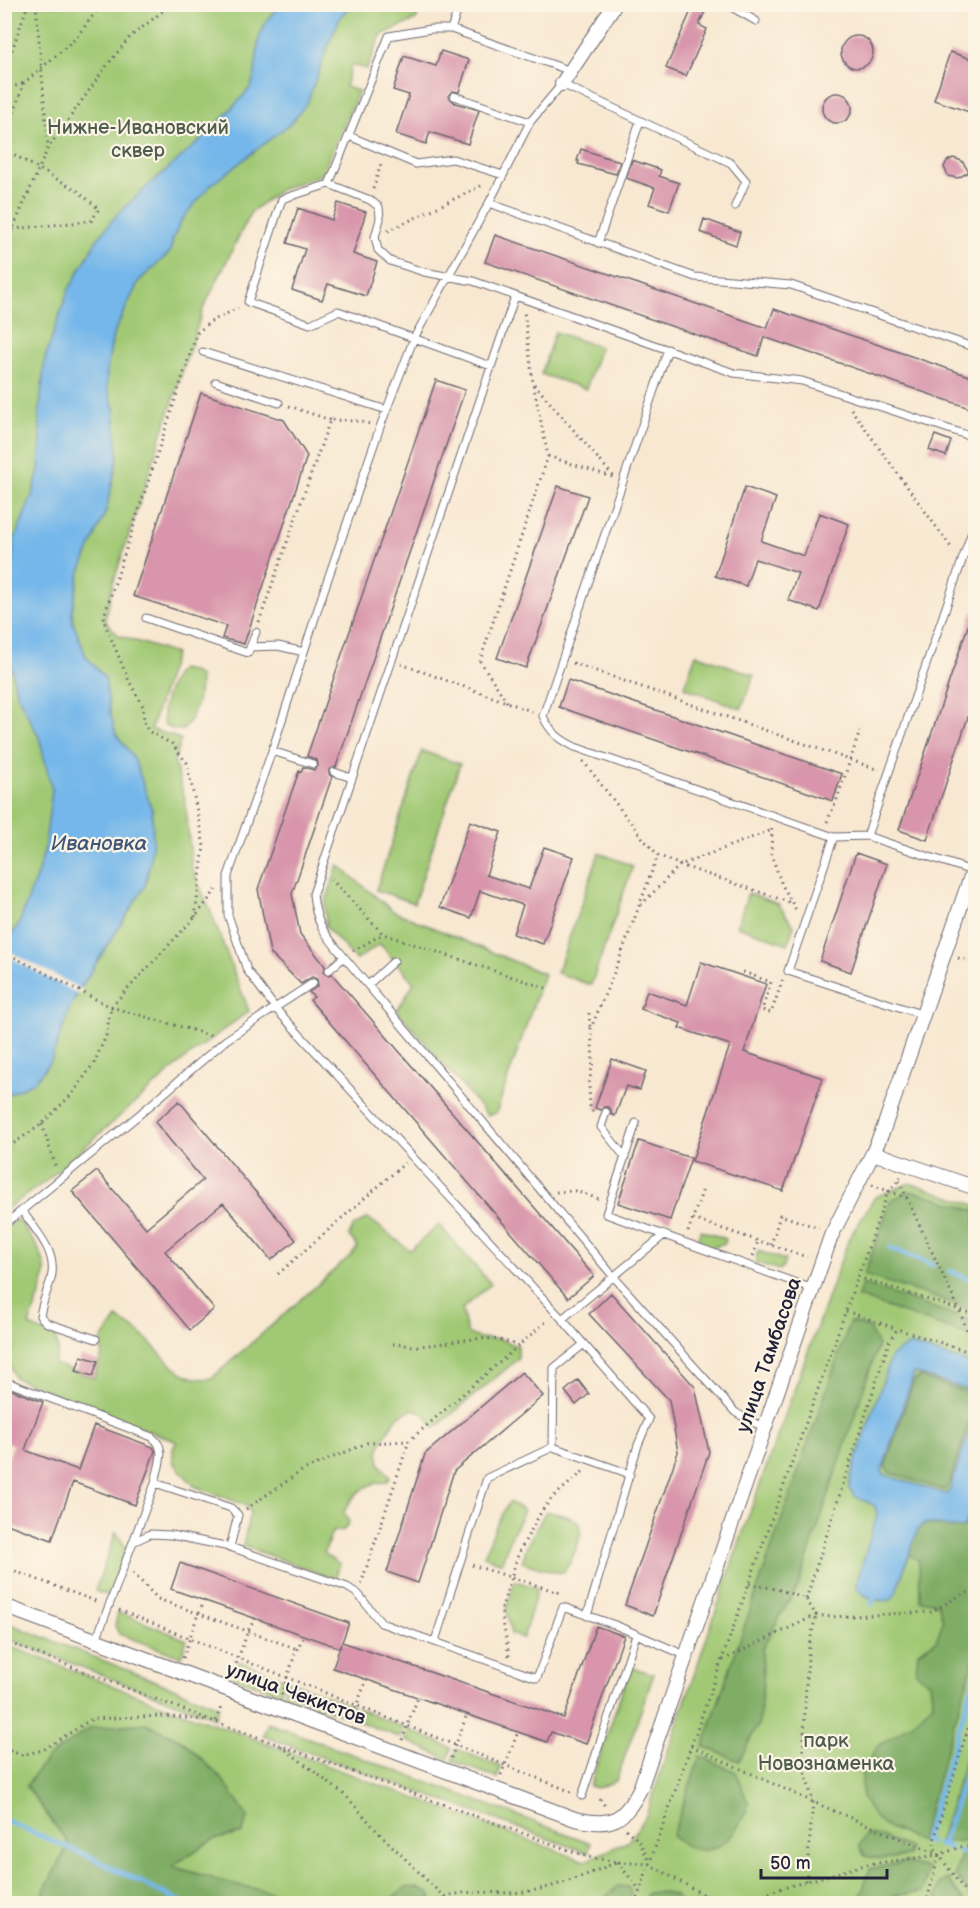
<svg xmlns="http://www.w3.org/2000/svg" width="980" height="1908" font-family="'Balsamiq Sans',sans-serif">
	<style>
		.green { fill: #a1c975; stroke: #627658; stroke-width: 1.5; fill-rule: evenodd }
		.forest { fill: #80ad66; stroke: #516850; stroke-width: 1.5 }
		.water { fill: #74b7ea; stroke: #4b6c92; stroke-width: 1.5 }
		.pier { fill: #f8e8d1 }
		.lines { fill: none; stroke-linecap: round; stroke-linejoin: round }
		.stream { stroke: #74b7ea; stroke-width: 5 }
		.building { fill: #d895ab }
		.service-casing { stroke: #6d6770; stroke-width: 9 }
		.minor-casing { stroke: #6d6770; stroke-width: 16 }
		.path { stroke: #6d6770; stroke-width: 3; stroke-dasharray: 1.5 4.5; stroke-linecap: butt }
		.service { stroke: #fff; stroke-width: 7 }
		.minor { stroke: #fff; stroke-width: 14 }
		.labels { text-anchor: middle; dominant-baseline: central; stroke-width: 4.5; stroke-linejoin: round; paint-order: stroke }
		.park-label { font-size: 20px; fill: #4e5c4f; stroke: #fcf5e5 }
		.street-label { font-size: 20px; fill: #22223b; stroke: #fcf5e5 }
		.water-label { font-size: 21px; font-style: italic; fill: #3f5678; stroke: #fcf5e5 }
	</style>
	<rect width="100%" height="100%" fill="#fcf5e5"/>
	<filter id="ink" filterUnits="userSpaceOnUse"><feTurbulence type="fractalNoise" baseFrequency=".0167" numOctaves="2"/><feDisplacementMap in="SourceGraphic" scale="12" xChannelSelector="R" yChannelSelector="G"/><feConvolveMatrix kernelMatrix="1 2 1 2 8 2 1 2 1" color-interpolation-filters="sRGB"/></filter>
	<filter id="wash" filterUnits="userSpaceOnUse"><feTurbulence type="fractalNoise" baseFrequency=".008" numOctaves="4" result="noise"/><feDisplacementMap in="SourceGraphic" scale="24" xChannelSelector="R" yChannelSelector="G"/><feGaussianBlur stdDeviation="1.35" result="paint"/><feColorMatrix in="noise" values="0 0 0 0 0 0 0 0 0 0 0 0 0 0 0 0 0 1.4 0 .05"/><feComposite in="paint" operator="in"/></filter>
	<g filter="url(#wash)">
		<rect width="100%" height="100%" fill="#f8e8d1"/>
		<path class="green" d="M5 5H423L416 20 381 35 367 69 351 65 345 87 359 91 322 174 280 190 251 212 203 309 113 583 105 620 118 635 175 654 151 729 181 739 174 761 185 800 192 868 210 910 249 1011 186 1058 46 1181 5 1210Z
			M555 332 600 347 586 389 541 374Z
			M696 654 754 675 741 709 684 687Z
			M180 669 191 671 199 676C202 692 194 719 183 730L172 729 164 724C160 708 169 682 180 669Z
			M422 751 460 764 414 903 376 890Z
			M599 853 633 866 591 985 557 973Z
			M338 865 393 911 544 974 496 1113 487 1115 397 1010 414 983 380 944 356 960 326 927 325 904Z
			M748 893 778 904 794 926 788 944 737 926Z
			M910 1183 975 1205V1903L494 1904 468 1900 464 1903 434 1904 429 1893 406 1887 385 1904 5 1903 4 1644 155 1702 585 1861 629 1841 645 1818 745 1526 849 1238 875 1197ZM26 1786 243 1833 212 1840 171 1866H57L69 1844Z
			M368 1218 410 1250 439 1225 491 1284 462 1309 467 1333 478 1338 498 1339 518 1346V1359L435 1428 430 1423 425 1414 413 1409 397 1417 383 1439 378 1452 380 1464 390 1477 386 1482C365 1483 353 1494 344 1512L349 1522 344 1530 332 1532 324 1553 340 1564 335 1579 243 1546 250 1512 245 1505 194 1486 173 1462V1448L177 1442 15 1378 9 1364 5 1363V1229L17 1219C27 1231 45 1255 45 1270 45 1288 34 1309 29 1326L56 1337 58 1351 54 1364 94 1378 102 1354 101 1341 117 1318C125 1323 134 1328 141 1334 163 1353 178 1384 212 1378L350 1256 358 1247 349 1236 353 1227Z
			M701 1230 726 1239 725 1243 710 1248 696 1243Z
			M758 1251 785 1260 783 1267 779 1270 755 1262Z
			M509 1502 524 1510 509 1541 502 1563 484 1556 497 1523Z
			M546 1511C556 1514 575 1516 580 1525 584 1532 570 1569 562 1572 555 1575 530 1564 522 1562L528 1543Z
			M116 1532 126 1548 109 1596 95 1591Z
			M515 1581 538 1588 523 1638 511 1634 506 1609Z
			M118 1612 187 1640 181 1657 119 1634 115 1626Z
			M5 1622 219 1706 215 1718 5 1638Z
			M239 1661 285 1679 280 1693 234 1677Z
			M630 1667 654 1674 616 1781 598 1788 590 1786Z
			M288 1680 353 1707 350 1717 283 1694Z
			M357 1708 404 1728 401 1738 353 1719Z
			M268 1723 591 1843 588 1853 263 1736Z
			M408 1729 452 1748 448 1759 405 1740Z
			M457 1749 501 1767 497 1778 452 1761Z"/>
		<path class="forest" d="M910 1191 928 1195 975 1211V1310L864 1275 891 1200Z
			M862 1284 975 1322V1338L858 1297Z
			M850 1322 868 1327 878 1345 798 1587 777 1621 762 1650 763 1682 759 1723 739 1761 703 1746Z
			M920 1377 975 1395V1404L949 1485 944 1490 889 1472 885 1466 914 1380Z
			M970 1515 975 1516V1658L953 1727 920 1841 884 1826 872 1814 862 1798V1773L878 1746 911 1724 933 1704 930 1683 916 1672 918 1652 936 1641 943 1621 938 1603 920 1600 919 1561 909 1554 918 1529 923 1524C938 1522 948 1530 964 1527Z
			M146 1723 183 1741 223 1780 247 1816 243 1833 212 1840 172 1866 225 1882 274 1893 292 1903H45L44 1890 69 1844 26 1786 47 1758 90 1728Z
			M975 1728V1837L961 1841 939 1842Z
			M700 1756 736 1772 749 1805C734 1841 708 1868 672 1836Z
			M866 1834 881 1836 910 1848 908 1856 881 1859 865 1856 859 1846Z
			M975 1849H976L975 1901 955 1874 963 1850Z
			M906 1862 929 1869 922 1892 892 1896 890 1903H858L870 1869Z
			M948 1879 965 1903H941L936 1897 940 1883Z
			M618 1886 628 1887 631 1893 627 1903H599Z
			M406 1887 417 1888 429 1893 434 1903H385Z
			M659 1892 675 1896 682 1903H641L648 1893Z"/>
		<path class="water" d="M280 5H351L341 16 330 40 307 103 291 123 211 185 192 207 181 221 173 239 170 252 139 281 113 335 107 369V387L114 408 118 457 106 511 80 572 72 611 73 622 86 656 105 678 110 712 116 734 134 758 152 810 153 839 150 862 145 886 80 989 70 1008 51 1061 34 1082 5 1096 4 945 19 924 37 875 44 852 52 790 39 737 16 692 8 650 9 590 14 541 33 493 39 470 41 442 39 416 45 358 68 291 97 240 114 218 142 191 210 132 251 87 255 73 259 38 267 20Z
			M910 1345 975 1365V1392L914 1373 882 1471 885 1475 946 1494 950 1489 975 1413V1500L964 1527C946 1530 939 1522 923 1524L918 1529 896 1593 891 1600C878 1602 866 1598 857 1589V1581L877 1515C876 1500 866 1504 856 1497 853 1494 851 1491 849 1489L851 1476 891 1357 900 1350Z"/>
		<path class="pier" d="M5 949 83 990 80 995 5 955Z"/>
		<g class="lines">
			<path class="stream" d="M890 1248 933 1265
				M949 1271 976 1282
				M872 1604 874 1598
				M4 1820 92 1858 185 1904
				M930 1842 924 1840 976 1674
				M937 1844 950 1848
				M942 1845 976 1742
				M959 1851 976 1858"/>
		</g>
		<g id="blocks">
			<path class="building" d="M694 4 706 9 699 25 707 29 686 76 666 68Z
				M841 52a16 16 0 1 1 32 0a16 16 0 1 1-32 0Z
				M441 51 469 60 459 92 452 91 448 96 455 103 479 110 468 144 430 132 426 144 396 134 409 95 393 90 404 56 436 66Z
				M950 52 975 60V114L934 100Z
				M822 108a15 15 0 1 1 30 0a15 15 0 1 1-30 0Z
				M581 149 620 162 616 174 578 164 579 161H577Z
				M953 158 962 161 969 172 958 178 948 176 944 167 947 161Z
				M632 160 661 170 659 176 679 183 669 211 649 204 655 188 626 178Z
				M338 203 366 212 353 254 377 262 366 296 328 284 322 300 292 290 305 249 287 243 298 208 332 220Z
				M704 219 740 232 736 245 700 232Z
				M495 235 767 328 774 309 975 378V410L764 337 758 356 485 262Z
				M436 380 465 390 337 764 336 767 329 770V774L332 777 292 894 300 934 325 966 324 973 328 975 332 974 594 1276 568 1298 310 1000 314 997 309 992 318 986 317 979 312 977 301 984 270 953 258 889 299 771 301 772 303 767 314 770 318 766 317 760 307 756Z
				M201 393 284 420 307 456 244 644 222 638 226 626 133 596Z
				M935 435 951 441 946 456 929 450Z
				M558 486 588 496 526 668 497 658Z
				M745 487 776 498 761 541 804 556 819 513 849 524 819 611 788 600 798 573 755 559 746 586 715 576Z
				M973 611H975V696L927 840 899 830Z
				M568 680 842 774 833 801 559 707Z
				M470 821 501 832 486 875 529 889 544 847 574 857 543 944 513 934 523 905 480 891 471 918 440 907Z
				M856 853 887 864 851 972 820 961Z
				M701 962 766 984 744 1052 823 1078 783 1191 692 1161 730 1045 679 1028 681 1023 641 1009 647 991 687 1005Z
				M612 1059 646 1071 640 1090 626 1086 615 1116 611 1114V1110L608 1107H604L601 1110 595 1108Z
				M179 1101 296 1240 271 1260 223 1203 165 1251 214 1309 190 1330 72 1191 97 1171 146 1228 203 1180 155 1122Z
				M639 1141 691 1158 670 1220 618 1203Z
				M611 1293 695 1387 709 1452 653 1616 625 1605 678 1452 669 1400 589 1314Z
				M81 1356 98 1361 93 1376 76 1371Z
				M522 1372 543 1396 454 1471 418 1583 387 1572 425 1454Z
				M578 1380 589 1394 576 1405 565 1391Z
				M4 1387 43 1402 25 1450 78 1470 94 1425 153 1447 155 1451 135 1505 73 1482 52 1540 4 1523V1468L13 1445 4 1442Z
				M180 1563 349 1623 342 1642 564 1718 596 1626 624 1636 586 1744 551 1732 547 1742 333 1668 341 1643 340 1648 171 1589Z"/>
		</g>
	</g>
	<g filter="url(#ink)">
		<use href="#blocks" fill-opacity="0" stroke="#6d6770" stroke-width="1.5"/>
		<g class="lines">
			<defs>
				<path id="service" d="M460 4 451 29 571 71
					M726 4 756 21
					M562 84 530 122 489 203 414 338 380 427 322 596 272 751 228 876V915L247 970 276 1009 562 1319 664 1235
					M566 86 731 163 746 181 735 206
					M454 96 530 122
					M349 136 416 164 453 159 503 175
					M329 184 389 36 431 29H451
					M489 203 695 277 791 285 976 348
					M598 243 640 121
					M515 296 313 894C316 925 325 934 344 957L613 1276 735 1412 750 1421 765 1427
					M668 349 543 716C550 732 559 739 575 747L834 837
					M203 352 387 410
					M491 366 338 311 310 324 248 302 282 199 329 184 370 200 379 207 380 219 375 237 378 250 390 261 424 272 473 281 734 373 802 381 976 438
					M216 382 279 403
					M146 618 248 653 256 632
					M250 647 278 646 304 652
					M272 751 313 764
					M334 772 352 778
					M867 836 834 837 788 971 924 1015
					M972 871 867 836 976 520
					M329 970 344 957
					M368 985 394 961
					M606 1112 601 1127 625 1157
					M636 1123 606 1214 813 1289
					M23 1212C37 1232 58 1253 51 1279 47 1292 42 1303 40 1316L47 1323 96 1339
					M4 1225 140 1114 226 1040 313 983
					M562 1319 649 1419 638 1445 587 1616
					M4 1381 152 1437C168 1449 158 1466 155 1483
					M553 1447 554 1368 584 1344
					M133 1542 155 1483 231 1508 238 1515 230 1547
					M96 1640 133 1542 150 1534 171 1535 230 1547 347 1587 358 1594 381 1623 537 1678 563 1607 615 1625 687 1656
					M435 1641 487 1478 553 1447 630 1474
					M582 1796 636 1635"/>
				<path id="minor" d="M562 84 615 4
					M873 1153 976 1188
					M4 1606 575 1819C611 1827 623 1822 640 1789L831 1236 873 1153 883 1130 976 862"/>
			</defs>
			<use href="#service" class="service-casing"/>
			<use href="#minor" class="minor-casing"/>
			<path class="path" d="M36 4 48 146
				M4 73 28 4
				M4 90 24 83
				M4 141 24 83 75 39 102 4
				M4 149 78 191 99 209 91 221 4 230
				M373 189 382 161
				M388 231 485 184
				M4 249 48 148 108 64 130 37 172 4
				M534 384 614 477
				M289 406 330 420
				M851 409 953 550
				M548 456 612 477
				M259 622 330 420 359 421 370 424
				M573 663 879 770
				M401 664 534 712
				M507 702 480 661 548 456 533 383 524 311
				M583 761 645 841 658 855 680 865 792 903
				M827 822 837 799 860 731
				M772 829 771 854 782 885 796 910
				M331 879 383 934 546 988
				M641 905 680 865 772 830
				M195 917 204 846 187 763 172 744 148 731 144 722 143 706 129 681 105 624 104 616 197 333 210 322 238 308
				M353 951 383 934
				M4 952 111 1007 213 1036
				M958 958 976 963
				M743 972 771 982 762 1010 771 1013 783 979
				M589 1013 590 1027
				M593 1112 590 1107 589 1084 593 1062 591 1028 618 963 658 855
				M42 1124 56 1168
				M4 1150 42 1124 73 1093 94 1063 106 1036 111 1007 195 917 216 890
				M899 1181 959 1310 976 1352
				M872 1185 907 1198
				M556 1192 575 1191 599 1199
				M693 1219 807 1257
				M688 1232 703 1189
				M771 1245 780 1215 819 1228
				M753 1256 758 1241
				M278 1274 405 1163
				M858 1277 976 1315
				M846 1311 897 1329
				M393 1344C400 1344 408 1346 416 1346 451 1345 484 1330 518 1346
				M246 1509 303 1470 367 1443 409 1441
				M472 1565 558 1592 559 1597
				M4 1567 98 1602
				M133 1573 158 1599 297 1649
				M361 1584 409 1441 548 1320
				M749 1584 777 1589 806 1599 816 1615 831 1617 931 1612 965 1593 976 1591
				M806 1599 889 1342 897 1329 976 1354
				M119 1610 572 1792
				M4 1641 213 1721 588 1857 617 1862 649 1864 720 1904
				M509 1656 501 1610 519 1552 541 1512 552 1498 586 1469
				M183 1658 198 1614 205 1601
				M723 1660 816 1615
				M232 1675 248 1631 255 1618
				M281 1695 297 1649 304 1636
				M351 1719 367 1679
				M216 1721 222 1704
				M402 1740 418 1697
				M281 1746 346 1796 377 1831 444 1897V1904
				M691 1746 813 1802 939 1855
				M4 1749 22 1755 43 1750 92 1719 161 1716 208 1720
				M451 1758 467 1714
				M501 1775 518 1732
				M600 1799 605 1806
				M626 1829 640 1842 649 1862
				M617 1862 640 1890
				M806 1881 813 1802 803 1765 806 1683 809 1646 816 1615
				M445 1897C471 1888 496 1895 523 1892 555 1888 586 1875 615 1863
				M635 1904 888 1192 901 1177
				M741 1904 776 1890 868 1864 939 1855 960 1847 976 1845
				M926 1904 939 1855
				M974 1904 939 1855 934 1847V1840L976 1702"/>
			<use href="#service" class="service"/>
			<use href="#minor" class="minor"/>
		</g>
	</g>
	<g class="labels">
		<g class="park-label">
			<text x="138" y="128">Нижне-Ивановский<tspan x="138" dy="23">сквер</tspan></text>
			<text x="826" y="1741">парк<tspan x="826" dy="23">Новознаменка</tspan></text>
		</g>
		<g class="street-label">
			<text transform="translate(769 1355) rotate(-71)">улица Тамбасова</text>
			<text transform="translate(296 1694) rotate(20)">улица Чекистов</text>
		</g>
		<g class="water-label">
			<text x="99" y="843">Ивановка</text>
		</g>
	</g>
	<rect width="980" height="1908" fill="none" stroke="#fcf5e5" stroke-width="24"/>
	<path d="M761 1869v9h126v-9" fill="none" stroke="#22223b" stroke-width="3"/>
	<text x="770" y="1869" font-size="18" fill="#22223b" stroke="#fcf5e5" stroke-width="4.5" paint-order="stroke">50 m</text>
</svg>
